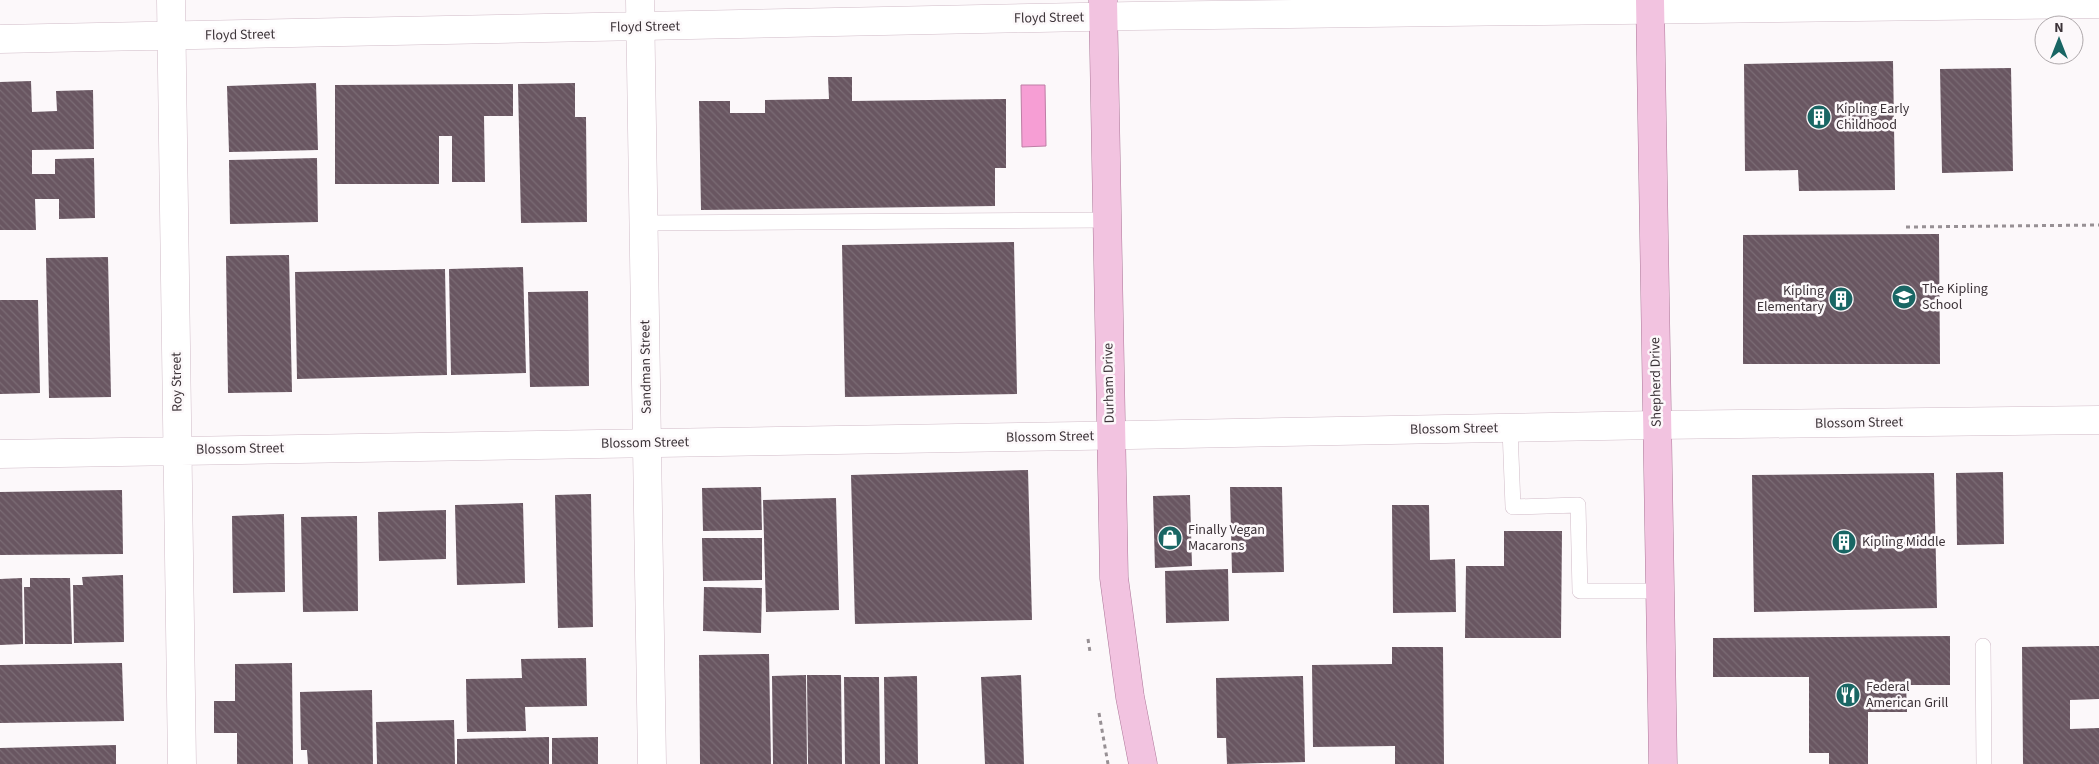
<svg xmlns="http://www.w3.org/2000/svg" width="2099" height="764" font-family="'Source Sans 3',sans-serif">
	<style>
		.water { fill: #f69ed4; stroke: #be7ea5 }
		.building { fill: url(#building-back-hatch) }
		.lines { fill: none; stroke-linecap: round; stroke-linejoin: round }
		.service-casing { stroke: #d1bcc8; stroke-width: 16 }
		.minor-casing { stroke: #d1bcc8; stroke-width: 29 }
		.primary-casing { stroke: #ac7798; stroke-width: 29 }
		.path { stroke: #979094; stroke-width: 3; stroke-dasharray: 4 4; stroke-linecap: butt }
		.service { stroke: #fff; stroke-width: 15 }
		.minor { stroke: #fff; stroke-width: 28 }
		.primary { stroke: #f2c3e0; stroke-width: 28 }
		.labels { text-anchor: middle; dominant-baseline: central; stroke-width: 5; stroke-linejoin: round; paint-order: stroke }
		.street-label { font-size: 14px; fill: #3c3338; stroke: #fcf8fa }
		.poi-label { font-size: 14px; fill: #3c3338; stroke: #fcf8fa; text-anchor: start }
	</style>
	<defs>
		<pattern id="building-back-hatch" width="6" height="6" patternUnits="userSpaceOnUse" patternTransform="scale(1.25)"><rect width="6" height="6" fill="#695661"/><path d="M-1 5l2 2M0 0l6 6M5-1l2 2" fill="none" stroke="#7b6c75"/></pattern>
	</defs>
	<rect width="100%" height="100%" fill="#fcf8fa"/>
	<path class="water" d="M1021 85H1045L1046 146 1022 147Z"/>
	<path class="building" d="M1893 61 1895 190 1799 191 1798 170 1745 171 1744 64Z
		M2011 68 2013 171 1942 173 1940 69Z
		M828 77H852V101L1006 99V168H995V206L701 210 699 101H730V113H765V100L829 99Z
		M31 81 32 112 57 111 56 91 93 90 94 149 32 150V174H55V159L94 158 95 218 59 219V199H35L36 230H0V82Z
		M316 83 318 150 229 152 227 86Z
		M575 83V117H586L587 222 521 223 518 84Z
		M513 84V116H484L485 182H452V136H439V184H335V85Z
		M317 158 318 222 230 224 229 160Z
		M1939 234 1940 364H1743V235Z
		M1014 242 1017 394 845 397 842 245Z
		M289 255 292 392 228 393 226 256Z
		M108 257 111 397 49 398 46 258Z
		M523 267 526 373 451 375 449 269Z
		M445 269 447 375 297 379 295 272Z
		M588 291 589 386 530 387 528 292Z
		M0 300H38L40 393 0 394Z
		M1028 470 1032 620 855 624 851 475Z
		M2003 472 2004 544 1957 545 1956 473Z
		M1934 473 1937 608 1754 612 1752 475Z
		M761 487 762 530 703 531 702 488Z
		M1230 487H1282L1284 572 1232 573Z
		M122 490 123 554 0 555V492Z
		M591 494 593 627 558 628 555 495Z
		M1190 495 1192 566 1155 568 1153 496Z
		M836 498 839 610 766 612 763 500Z
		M523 503 525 583 457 585 455 505Z
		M1392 505H1429L1430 560 1455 559 1456 612 1393 613Z
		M446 510V559L379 561 378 512Z
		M284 514 285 592 233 593 232 516Z
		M357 516 358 611 303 612 301 517Z
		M1504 531H1562L1561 638H1465L1466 566H1504Z
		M702 538H762V580L703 581Z
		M1228 569 1229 621 1166 623 1165 571Z
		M123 575 124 642 74 643 73 585H83L82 577Z
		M22 578 23 644 0 645V579Z
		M30 578H70L72 644H25L24 587H30Z
		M704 587 762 588 761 633 703 631Z
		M1950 636V685H1906L1907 712H1868V764H1829V753H1809V677H1713V638Z
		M2099 646V699L2070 700V729L2099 728V764H2023L2022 647Z
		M1392 647H1443L1444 764H1395V746L1313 747 1312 665 1392 664Z
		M769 654 771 764H700L699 655Z
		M586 658 587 706 525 707 526 731 467 732 466 679 522 678 521 659Z
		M122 663 124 721 0 723V665Z
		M292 663 293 764H237V733H214V701H235V664Z
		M806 675 807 764H773L772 676Z
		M807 675H841L842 764H808Z
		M1021 675 1024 764H985L981 677Z
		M917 676 918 764H885L884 677Z
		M1303 676 1305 762 1227 764 1226 738H1217L1216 678Z
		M844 677H879L880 764H845Z
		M372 690 373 764H308L307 750H301L300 692Z
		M454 720 455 764H377L376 722Z
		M549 737V764H457V739Z
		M598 737V764H552V738Z
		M116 745V764H0V748Z"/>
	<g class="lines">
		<defs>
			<path id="service" d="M643 223 1107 220
				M1510 429 1513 507 1578 505 1580 591H1660
				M1983 646 1984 764"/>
			<path id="minor" d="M171 0 182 764
				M640 0 652 764
				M0 39 1133 16 2099 4
				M0 454 1079 436 1657 425 2099 420"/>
			<path id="primary" d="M1103 0 1114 578 1130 697 1143 764
				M1650 0 1663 764"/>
		</defs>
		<use href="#service" class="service-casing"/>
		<use href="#minor" class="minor-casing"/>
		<use href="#primary" class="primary-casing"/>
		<path class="path" d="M1906 227 2099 225
			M1088 639 1090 652
			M1099 713 1108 764"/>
		<use href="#service" class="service"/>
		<use href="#minor" class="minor"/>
		<use href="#primary" class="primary"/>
	</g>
	<defs>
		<symbol id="building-disc" viewBox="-11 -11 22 22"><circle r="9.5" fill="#196664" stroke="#fcf8fa"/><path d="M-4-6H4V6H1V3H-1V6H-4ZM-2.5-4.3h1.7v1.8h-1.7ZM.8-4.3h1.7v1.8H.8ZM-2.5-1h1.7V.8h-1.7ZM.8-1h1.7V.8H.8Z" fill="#fff"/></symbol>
		<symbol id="school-disc" viewBox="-11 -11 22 22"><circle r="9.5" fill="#196664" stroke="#fcf8fa"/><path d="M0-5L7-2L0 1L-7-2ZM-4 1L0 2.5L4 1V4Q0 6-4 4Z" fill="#fff"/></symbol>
		<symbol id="shop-disc" viewBox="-11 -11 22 22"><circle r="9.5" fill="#196664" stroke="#fcf8fa"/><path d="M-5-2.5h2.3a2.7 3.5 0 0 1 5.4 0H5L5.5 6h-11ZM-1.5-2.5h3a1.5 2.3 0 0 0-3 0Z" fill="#fff"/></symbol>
		<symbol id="restaurant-disc" viewBox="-11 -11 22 22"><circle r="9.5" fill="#196664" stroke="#fcf8fa"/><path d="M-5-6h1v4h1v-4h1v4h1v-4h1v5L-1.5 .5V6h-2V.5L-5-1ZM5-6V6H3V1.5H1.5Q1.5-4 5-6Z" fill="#fff"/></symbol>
	</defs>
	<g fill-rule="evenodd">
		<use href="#building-disc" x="1805" y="103" width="28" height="28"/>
		<use href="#school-disc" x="1890" y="283" width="28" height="28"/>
		<use href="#building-disc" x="1827" y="285" width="28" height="28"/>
		<use href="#shop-disc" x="1156" y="524" width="28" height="28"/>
		<use href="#building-disc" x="1830" y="528" width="28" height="28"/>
		<use href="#restaurant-disc" x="1834" y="681" width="28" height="28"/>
	</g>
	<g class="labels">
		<g class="street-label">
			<text transform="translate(1049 18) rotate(-1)">Floyd Street</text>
			<text transform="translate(645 27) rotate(-1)">Floyd Street</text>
			<text transform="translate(240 35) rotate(-1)">Floyd Street</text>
			<text transform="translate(646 367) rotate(-91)">Sandman Street</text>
			<text transform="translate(177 382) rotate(-91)">Roy Street</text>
			<text transform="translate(1656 382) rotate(-91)">Shepherd Drive</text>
			<text transform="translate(1109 383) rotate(-91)">Durham Drive</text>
			<text transform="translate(1859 423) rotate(-1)">Blossom Street</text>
			<text transform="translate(1454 429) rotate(-1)">Blossom Street</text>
			<text transform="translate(1050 437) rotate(-1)">Blossom Street</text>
			<text transform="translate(645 443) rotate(-1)">Blossom Street</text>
			<text transform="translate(240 449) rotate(-1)">Blossom Street</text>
		</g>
		<g class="poi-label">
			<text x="1836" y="109">Kipling Early<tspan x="1836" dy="16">Childhood</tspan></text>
			<text x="1922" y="289">The Kipling<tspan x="1922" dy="16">School</tspan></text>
			<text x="1824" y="291" text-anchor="end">Kipling<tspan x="1824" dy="16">Elementary</tspan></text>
			<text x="1188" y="530">Finally Vegan<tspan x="1188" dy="16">Macarons</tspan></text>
			<text x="1862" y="542">Kipling Middle</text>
			<text x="1866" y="687">Federal<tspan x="1866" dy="16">American Grill</tspan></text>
		</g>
	</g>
	<g transform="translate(2059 40)"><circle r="24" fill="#fcf8fa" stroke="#afa9ac"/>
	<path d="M0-4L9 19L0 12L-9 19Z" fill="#196664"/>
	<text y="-8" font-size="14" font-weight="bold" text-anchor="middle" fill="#3c3338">N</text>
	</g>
</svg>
